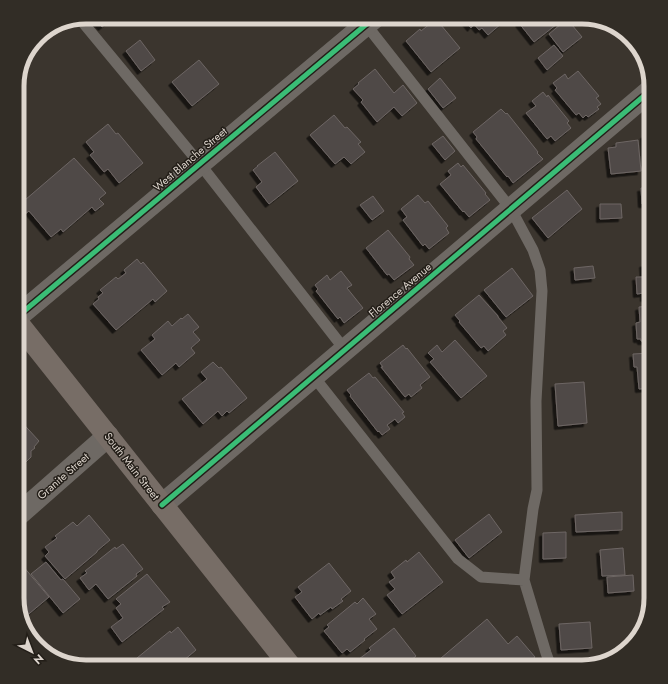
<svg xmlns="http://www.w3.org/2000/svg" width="668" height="684" font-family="Jost,sans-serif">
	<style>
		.building { fill: #504947; stroke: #6d6664; filter: url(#shadow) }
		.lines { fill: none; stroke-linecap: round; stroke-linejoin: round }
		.service { stroke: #6e6964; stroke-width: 11 }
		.minor { stroke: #6e6964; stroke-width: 22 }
		.trunk { stroke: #776d66; stroke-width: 22 }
		.cycleway-casing { stroke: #231e18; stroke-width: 8 }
		.cycleway { stroke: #3abd76; stroke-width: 5 }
		.labels { text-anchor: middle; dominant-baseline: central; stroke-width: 3; stroke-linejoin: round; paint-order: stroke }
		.street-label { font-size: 11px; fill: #ddd5cd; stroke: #231e18 }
		.rim { fill: none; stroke: #ddd5cd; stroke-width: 5 }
	</style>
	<defs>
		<filter id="shadow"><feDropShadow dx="-3.5" dy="3.5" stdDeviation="0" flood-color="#0009"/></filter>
	</defs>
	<rect width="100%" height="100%" fill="#3b352e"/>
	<path class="building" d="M92 17H114L102 27 98 23 97 24Z
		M462 17H509L488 35 482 28 479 30 474 24 471 28Z
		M527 17H566L534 42 519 23Z
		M436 19 460 48 431 72 406 41 420 29 421 31Z
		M567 19 582 37 563 52 549 34Z
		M140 40 155 60 141 71 126 51Z
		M554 45 563 56 547 70 538 58Z
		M199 60 219 84 192 106 172 82Z
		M375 69 394 93 403 85 417 103 402 116 394 107 377 122 361 102 363 100 353 89 359 84 358 83Z
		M578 71 599 96 596 98 601 104 597 107 599 109 588 117 586 115 583 118 579 113 576 115 555 90 557 88 553 83 565 74 568 79Z
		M18 78 23 84 17 89V81Z
		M440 78 456 98 443 108 428 89Z
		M543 92 547 97 548 95 569 121 567 123 571 128 555 141 551 136 547 139 526 113 536 106 532 101Z
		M501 109 506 114 507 113 538 152 537 153 543 159 513 183 508 176 507 177 476 139 477 137 473 132Z
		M334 115 345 128 347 127 361 142 358 144 365 152 351 164 344 157 335 164 310 135Z
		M108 124 116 134 118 133 143 163 119 183 108 169 104 172 90 155 94 152 86 142Z
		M644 135H651V164L645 165Z
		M443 136 455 151 445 160 432 144Z
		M638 140 641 171 611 174 608 148 616 147V143Z
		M275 152 298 181 269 204 256 187 262 182 253 170 258 166H257Z
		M74 158 106 193 99 199 104 204 95 211 92 207 63 232 61 229 51 237 29 211 25 214 18 206Z
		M458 163 461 167 463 165 486 193 485 194 490 200 469 217 464 211 463 212 440 184 451 175 448 171Z
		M647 176H651V209H649L648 204H642L641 188H648Z
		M567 190 582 209 548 238 532 218Z
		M418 195 425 203 428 201 448 226 446 228 449 233 429 249 425 244 423 246 403 220 407 217 401 209Z
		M373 196 384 211 372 220 360 205Z
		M600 204H621L622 218 600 219Z
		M647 221H651V254H649Z
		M388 230 410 257 409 259 414 265 394 280 389 274 387 275 366 248Z
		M137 259 141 264 143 262 167 291 155 302 153 299 116 330 93 304 99 299 98 297 103 293 100 290 116 277 118 279 126 273 124 270Z
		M651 263V297L644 298V293L637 294 636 277H644L643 264Z
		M593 266 595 278 575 280 574 268Z
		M512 268 533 296 506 317 484 290Z
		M341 271 352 285 347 288 363 308 344 323 340 317 338 319 316 291 318 289 315 285 327 275 330 280Z
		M479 295 498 316V317L507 328 503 331 506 335 488 351 484 346 481 348 459 322 460 321 455 315Z
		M651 306V341H641V339H637L636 323 640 322 639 307Z
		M188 314 199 327 193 332 200 340 191 348 195 353 179 367 176 363 162 375 141 350 155 339 152 335 168 321 172 326 181 318 182 319Z
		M455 340 487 376 461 398 430 362 434 359 428 353 437 345 442 352Z
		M403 345 406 349 407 348 430 377 420 385 422 388 411 397 409 394 405 397 381 367H383L380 363Z
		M651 353V388L639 389 637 367H634L633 354Z
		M213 362 219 368 221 367 247 398 229 413 227 411 222 416 218 411 203 424 182 399 207 379 201 372Z
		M369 373 373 378 375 377 404 412 402 413 405 417 398 423 395 419 387 425 390 429 382 435 379 431 378 432 350 396 351 395 347 390Z
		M584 382 587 423 558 426 555 384Z
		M17 417 39 441 34 447 35 448 31 451V457L26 462 20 461 17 464Z
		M622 512V530L576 532 575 515Z
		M489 514 502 532 469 558 455 540Z
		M89 515 110 540 97 551V552L65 579 45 556 49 552 45 547 57 538 55 536 73 522 77 526Z
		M566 532V558L543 559V533Z
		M123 544 143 569 136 574 137 576 108 599 96 584 89 590 80 578 87 573 85 571 115 547 116 549Z
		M623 548 625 575 602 576 600 550Z
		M419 552 443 582 402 614 387 595 395 589 389 582 395 578 391 572 406 560 407 562Z
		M17 559 49 597 24 618 17 598Z
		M46 562 61 580 63 579 80 599 63 613 31 574Z
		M329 563 351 591 341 599 343 601 332 609 331 607 320 615 319 613 312 619 295 597 302 592 298 587Z
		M147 574 170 602 162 607 164 609 122 642 111 627 123 618 116 608 121 604 116 599Z
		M633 575 634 591 608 593 607 577Z
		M363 598 376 614 369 619 377 629 364 639 365 640 350 652 347 649 342 653 324 631 329 627 327 625 355 602 357 604Z
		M487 619 508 644 517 636 535 657 523 667H436L434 664Z
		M590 622 592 648 561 650 559 624Z
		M178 627 196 650 176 667H126L170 631 171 633Z
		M394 628 416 656 403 667H353L351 665 371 650 369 648Z"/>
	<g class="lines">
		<path class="service" d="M80 19 200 164 345 350
			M364 22 511 209 533 250 540 270 542 291 536 401 537 490 533 509 524 580 546 653 551 667
			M314 377 458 559 481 577 524 580"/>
		<path class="minor" d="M17 317 375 17
			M162 505 651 90
			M17 516 108 436"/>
		<path class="trunk" d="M17 322 291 667"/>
		<defs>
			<path id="cycleway" d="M17 317 375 17
				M162 505 651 90"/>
		</defs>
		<use href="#cycleway" class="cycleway-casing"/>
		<use href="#cycleway" class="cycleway"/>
	</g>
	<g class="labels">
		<g class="street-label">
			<text transform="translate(190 159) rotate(-40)">West Blanche Street</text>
			<text transform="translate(400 290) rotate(-40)">Florence Avenue</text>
			<text transform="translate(132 466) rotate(52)">South Main Street</text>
			<text transform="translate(63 476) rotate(-41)">Granite Street</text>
		</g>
	</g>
	<path d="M0 0H668V684H0ZM86 24H582A62 62 0 0 1 644 86V598A62 62 0 0 1 582 660H86A62 62 0 0 1 24 598V86A62 62 0 0 1 86 24Z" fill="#322d26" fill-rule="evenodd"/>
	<path class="rim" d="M86 24H582A62 62 0 0 1 644 86V598A62 62 0 0 1 582 660H86A62 62 0 0 1 24 598V86A62 62 0 0 1 86 24Z"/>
	<g transform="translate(32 652) rotate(138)" stroke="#231e18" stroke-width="3" paint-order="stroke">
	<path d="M0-3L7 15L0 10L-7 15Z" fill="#ddd5cd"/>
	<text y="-6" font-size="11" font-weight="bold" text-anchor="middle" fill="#ddd5cd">N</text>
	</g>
</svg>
